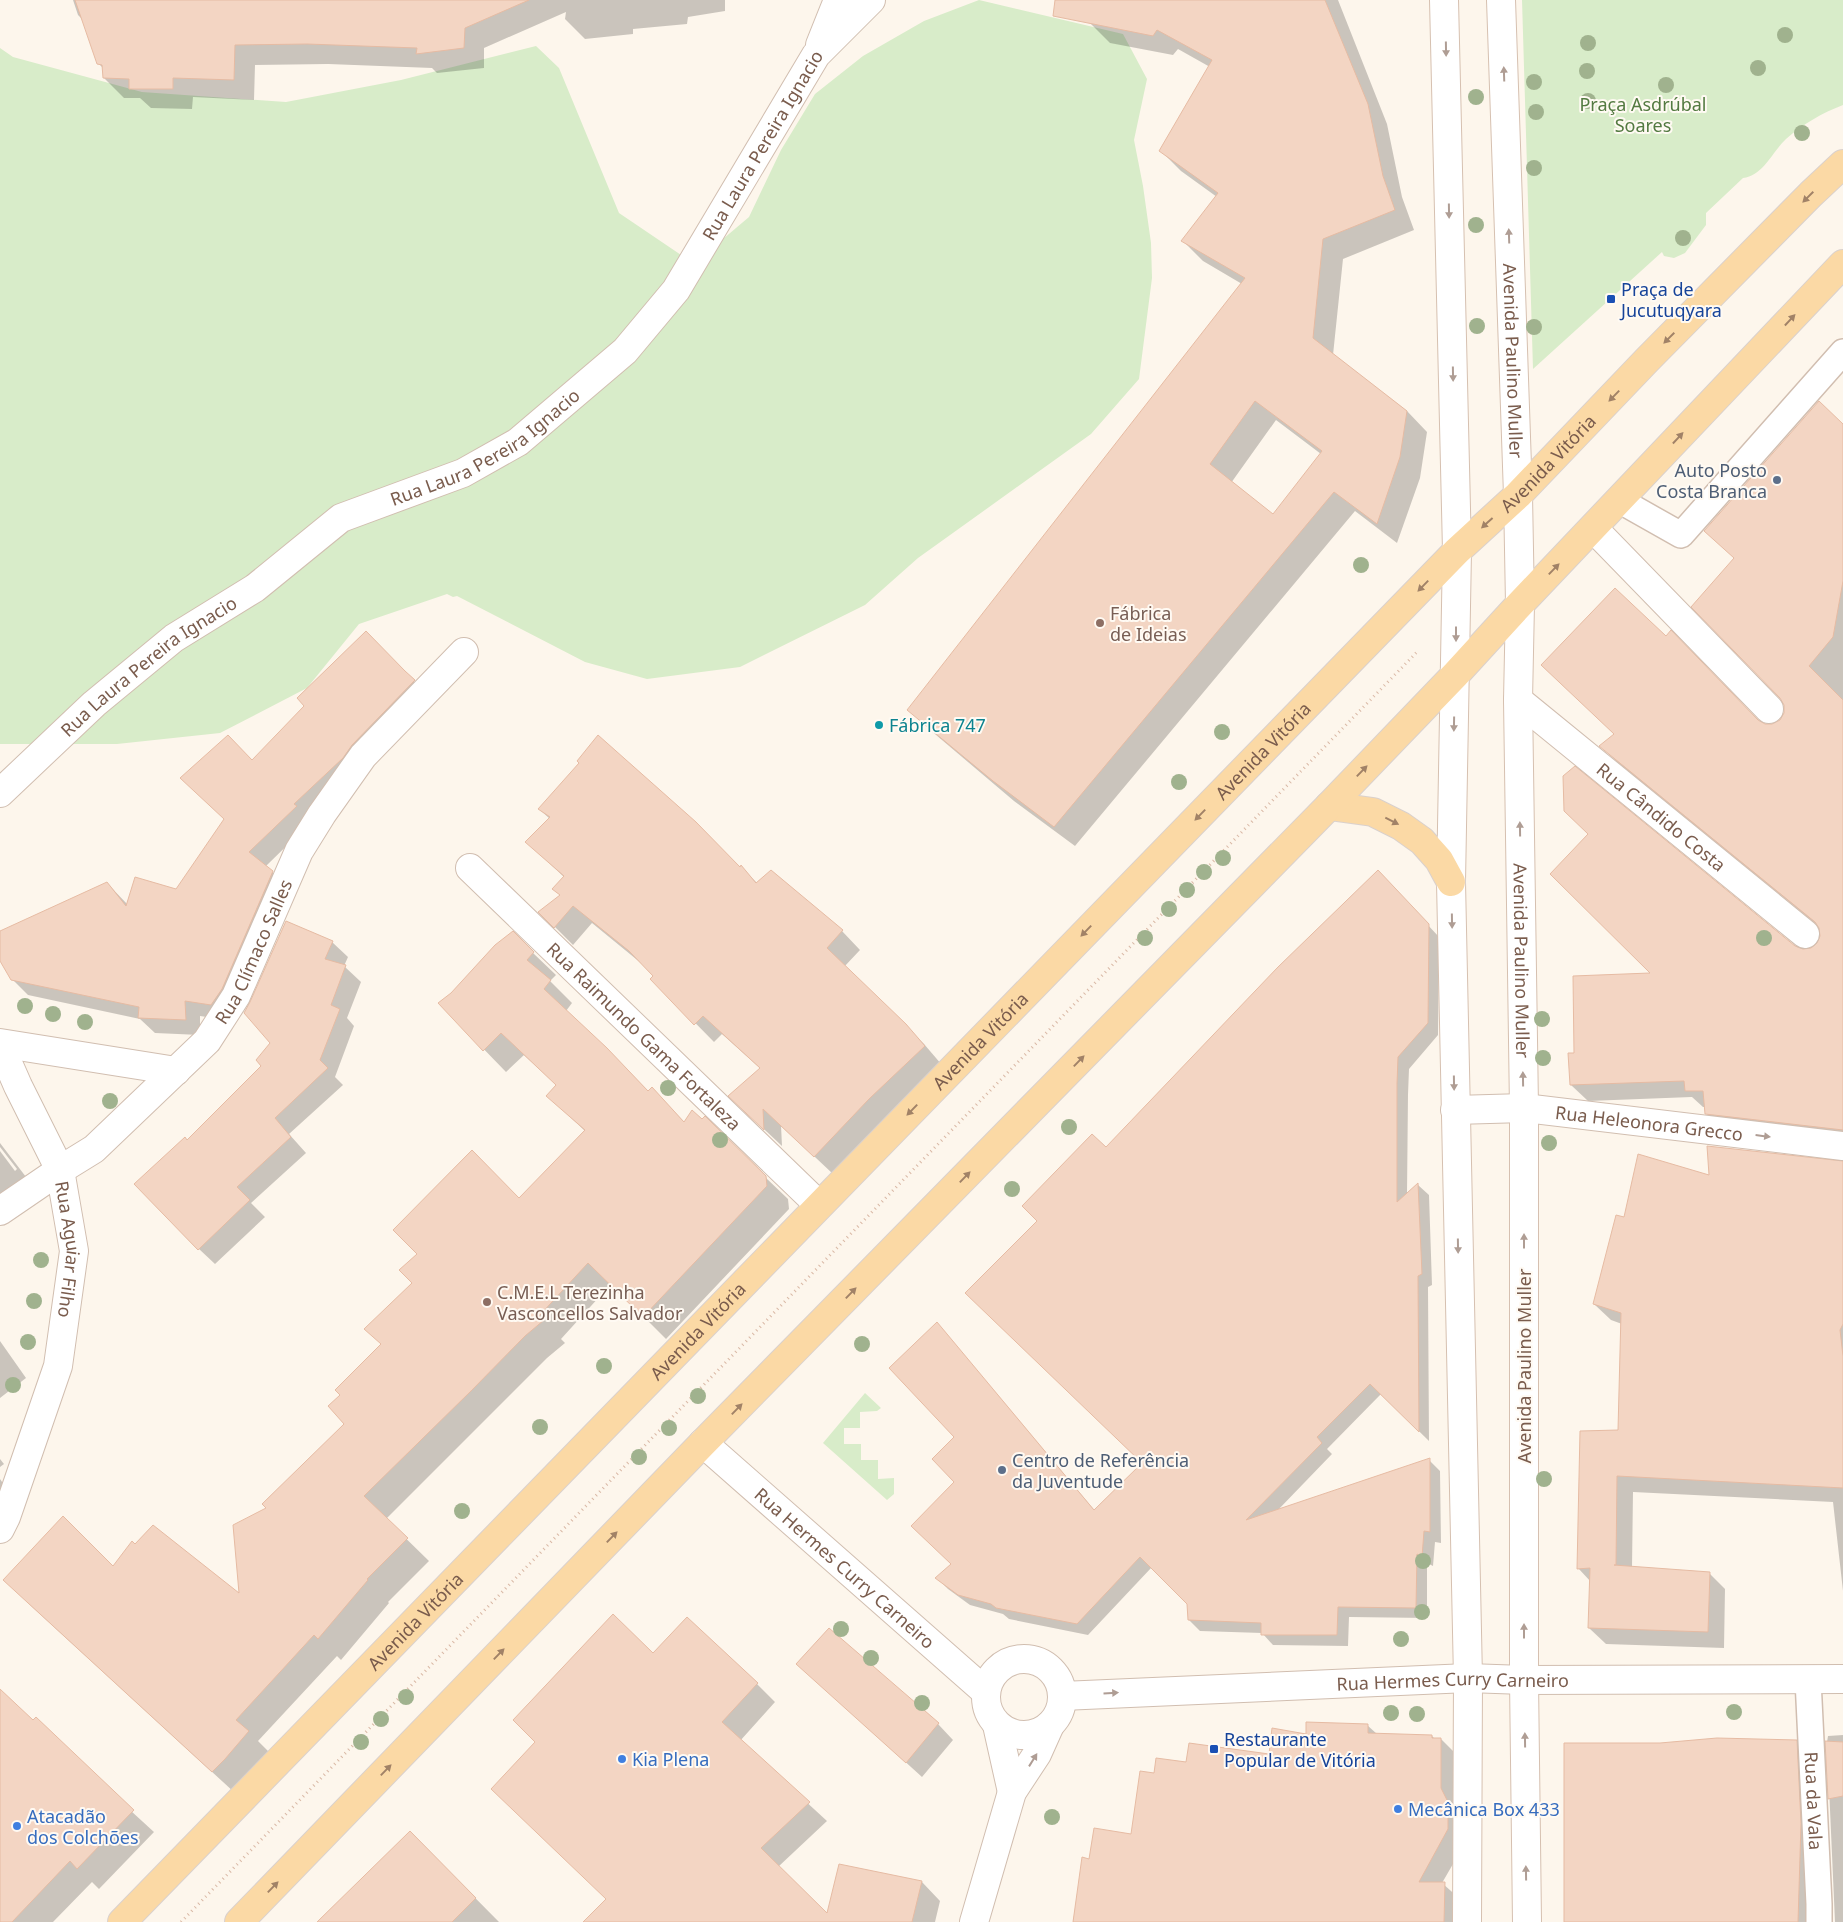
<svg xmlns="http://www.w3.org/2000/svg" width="1843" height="1922" font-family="'Noto Sans',sans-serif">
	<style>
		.green { fill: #d8ecc9 }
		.shadow { fill: #0003; fill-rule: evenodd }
		.building { fill: #f3d5c3; stroke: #e6bba3; fill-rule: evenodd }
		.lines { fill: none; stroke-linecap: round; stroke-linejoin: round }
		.service-casing { stroke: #d1beb0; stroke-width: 28 }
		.minor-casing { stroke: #d1beb0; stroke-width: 30 }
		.secondary-casing { stroke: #d6c0b0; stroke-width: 30 }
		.primary-casing { stroke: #dad1cd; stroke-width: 30 }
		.path { stroke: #d9b8a5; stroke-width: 3; stroke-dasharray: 1 4; stroke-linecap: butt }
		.service { stroke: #fff; stroke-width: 25 }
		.minor { stroke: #fff; stroke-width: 28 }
		.secondary { stroke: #fff; stroke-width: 28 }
		.primary { stroke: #fbd9a5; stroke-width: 28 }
		.tree { fill: #a0b28e }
		.oneway { fill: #af9d94 }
		.oneway2 { fill: #a18267 }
		.transit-dot { fill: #1a4fb4; stroke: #fffaf3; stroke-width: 2 }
		.service-dot { fill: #5c6f8a; stroke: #fffaf3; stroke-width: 2 }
		.education-dot { fill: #8d6e63; stroke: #fffaf3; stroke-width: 2 }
		.culture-dot { fill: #0f9aa8; stroke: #fffaf3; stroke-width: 2 }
		.shop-dot { fill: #3f7fe0; stroke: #fffaf3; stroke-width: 2 }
		.labels { text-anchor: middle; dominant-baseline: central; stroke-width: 4; stroke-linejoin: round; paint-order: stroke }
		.park-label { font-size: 18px; fill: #537a41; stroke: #fffaf3 }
		.street-label { font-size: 18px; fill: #7a5c4d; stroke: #fffaf3 }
		.transit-label { font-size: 18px; fill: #164399; stroke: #fffaf3; text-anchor: start }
		.service-label { font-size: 18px; fill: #4e5e75; stroke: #fffaf3; text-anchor: end }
		.education-label { font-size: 18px; fill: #785e54; stroke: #fffaf3; text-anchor: start }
		.culture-label { font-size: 18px; fill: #0d838f; stroke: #fffaf3; text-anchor: start }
		.shop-label { font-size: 18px; fill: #366cbe; stroke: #fffaf3; text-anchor: start }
	</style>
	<rect width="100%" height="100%" fill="#fdf6ec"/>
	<path class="green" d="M979 0 1123 34 1147 79 1134 140 1143 186 1151 243 1152 278 1139 379 1091 434 918 558 865 605 740 667 647 679 585 662 457 596 453 597 447 594 359 624 307 688 220 733 117 744H0V48L13 57 142 92 286 102 401 80 536 46 559 68 619 213 687 259 697 261 749 217 781 150 815 94 863 56 924 21Z
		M1522 0H1843V105C1822 113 1803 124 1786 139 1772 152 1764 175 1743 178L1706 213V225L1685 253 1674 258 1664 256 1662 252 1533 369Z
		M865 1393 881 1408 877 1411 860 1412V1428H844V1444H861V1460H878V1479L894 1478V1494L887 1500 823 1443Z"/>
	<path class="shadow" d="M73 0H725V11L688 17 687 24 633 29V34L585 39 565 19 566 12 484 48V68L437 73 432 68 328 64 255 65 254 100 193 97 192 109 151 108 140 98H124L104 78V69L98 63 84 21 78 15Z
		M1072 0H1338L1387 124 1402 197 1414 230 1343 259 1333 355 1407 411 1427 432 1420 478 1397 543 1355 511 1075 846 1014 801 929 729 909 709 1242 284 1203 261 1183 241 1217 197 1181 171 1161 151 1210 67 1178 49 1173 55 1110 43 1090 23ZM1276 420 1321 454 1273 516 1231 483Z
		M1843 425V1144L1723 1130 1706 1113V1107H1703L1692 1097 1588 1101 1571 1085 1575 1054 1653 974 1590 835 1795 947 1803 951 1811 950 1818 944 1822 937 1821 928 1617 762 1601 746 1758 721 1765 725H1773L1780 721 1785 713V704L1735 559Z
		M407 675 430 696 311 822 266 866 288 887 227 1020 200 1016V1035L155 1033 140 1019 28 995 12 979 0 959V933L107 883 128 905 176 891 225 820 252 761Z
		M539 809 740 868 741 867 757 883 771 871 842 931 860 950 844 967 924 1044 942 1065 833 1174 781 1125 782 1146 748 1114 761 1069 722 1034 714 1042 652 979 655 976 647 968 592 923 573 945 540 912 561 896 554 889 565 878 527 842 550 819Z
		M1389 883 1439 937 1438 1035 1409 1069 1408 1095 1407 1194 1418 1185 1429 1195 1432 1285 1428 1287 1429 1441 1381 1394 1327 1449 1332 1454 1277 1511 1429 1460 1440 1471 1441 1543 1435 1542 1433 1566 1427 1563V1618L1349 1617 1348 1646 1273 1645 1262 1633 1200 1631 1189 1620V1604L1152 1567 1088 1635 1009 1619 1003 1614 970 1605 948 1589 937 1578 952 1564 956 1437 947 1335 1095 1511 1144 1463 1038 1221 1106 1149Z
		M332 942 348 957 344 966 361 982 347 1018 354 1026 335 1077 343 1085 289 1134 306 1153 251 1203 265 1217 215 1264 199 1249 187 1141 263 1066 271 1043Z
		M533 953 556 975 550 981 572 1003 566 1011 649 1092 652 1089 685 1123 765 1177 788 1199 789 1209 666 1339 611 1284 561 1339 565 1343 547 1358 386 1519 429 1561 388 1602 389 1603 341 1660 337 1656 258 1741 271 1754 235 1793 28 1603 113 1568 136 1546 240 1596 268 1508 345 1424 342 1395 382 1345 585 1131 548 1096 557 1085 524 1055 506 1072 440 1004Z
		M0 1143 36 1190 0 1218V1151L15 1171 17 1169 0 1147Z
		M1843 1162V1591L1833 1502 1633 1492 1632 1568 1709 1573 1725 1589 1724 1648 1606 1644 1589 1628 1591 1582 1578 1568 1619 1432 1622 1324 1611 1320 1594 1304 1625 1218 1711 1177Z
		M0 1341 26 1378 0 1398Z
		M0 1459 4 1464 0 1467Z
		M0 1479 9 1492 0 1498Z
		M653 1655 757 1684 775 1702 740 1741 827 1821 778 1867 828 1915 922 1882 940 1901 935 1922H585L608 1899Z
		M814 1679 938 1724 953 1740 922 1777Z
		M0 1691 154 1832 99 1889 92 1882 53 1922H0Z
		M1367 1725 1377 1734 1432 1736 1435 1739H1441L1457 1755 1464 1845 1442 1883 1460 1899V1922H1073L1083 1859 1090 1860 1132 1835 1155 1774 1187 1764 1270 1755 1307 1735Z
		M1843 1735V1922H1835L1827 1742 1828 1736Z
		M1796 1742 1816 1762 1823 1922H1565L1660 1744Z
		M410 1832 499 1922H318Z"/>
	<path class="building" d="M75 0H529L465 28 464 48 416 54 417 48 307 44 235 45 234 80 173 78V89H129V79L103 78 102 65 97 64Z
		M1055 0H1325L1368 104 1383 176 1395 210 1323 239 1313 338 1407 411 1400 457 1377 524 1334 492 1054 827 993 781 907 710 1245 278 1181 241 1218 193 1159 151 1212 60 1157 30 1153 36 1053 16ZM1255 401 1322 451 1273 514 1210 464Z
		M1819 401 1843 424V581L1833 637 1809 666 1843 700V1130L1705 1114 1703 1091H1685L1684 1081 1570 1085 1568 1053H1574L1573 976 1650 973 1550 874 1588 834 1564 811 1563 776 1575 766 1795 946 1803 949 1811 948 1817 943 1820 936 1819 928 1815 922 1599 746 1614 734 1541 665 1615 588 1666 636 1671 630 1758 720 1765 724H1772L1780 720 1784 713V705L1780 698 1691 607 1734 558 1704 531Z
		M366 631 405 671 415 680 352 745 343 758 294 804 297 806 249 852 273 871 222 989 211 1005 185 1001 186 1020 138 1018 139 1007 11 980 0 961V931L107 882 126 906 135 877 176 889 224 819 180 778 228 735 252 760 304 706 297 698Z
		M598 735 696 822 740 867 741 865 756 883 771 870 843 930 827 948 906 1024 925 1046 869 1099 814 1157 763 1109 764 1130 728 1096 760 1068 703 1016 694 1025 650 979 653 976 629 951 573 906 554 928 538 912 560 895 552 889 564 876 525 842 550 817 538 809 579 763 577 761Z
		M1378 870 1429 924 1428 1023 1398 1057 1397 1084V1202L1418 1183 1422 1274 1418 1276 1419 1432 1370 1384 1317 1437 1322 1443 1246 1520 1430 1458V1532L1424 1531 1422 1557 1417 1554 1416 1608 1338 1607 1337 1635H1261V1623L1188 1620 1187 1604 1140 1557 1077 1624 996 1608 991 1604 958 1595 935 1578 951 1564 911 1526 954 1482 932 1459 954 1437 889 1368 937 1322 1094 1510 1142 1463 965 1293 1037 1221 1022 1206 1092 1134 1106 1147 1278 967Z
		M286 921 333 941 325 959 346 965 331 1005 340 1009 320 1060 328 1068 275 1118 291 1137 237 1187 250 1200 198 1250 134 1184 185 1137 187 1140 261 1066 256 1060 270 1043 244 1013 250 1002Z
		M513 931 534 952 527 960 551 980 544 989 607 1048 648 1091 652 1087 684 1122 692 1110 702 1119 705 1116 766 1176 767 1186 643 1317 588 1263 539 1316 544 1320 525 1336 471 1391 364 1496 408 1538 367 1579 368 1580 318 1639 314 1635 236 1720 249 1731 225 1759 212 1772 3 1580 63 1516 113 1566 132 1541 135 1544 153 1525 239 1593 233 1525 266 1508 262 1504 344 1424 328 1406 340 1395 335 1390 381 1344 364 1329 412 1283 399 1270 417 1254 393 1230 472 1150 519 1198 585 1130 546 1096 556 1085 501 1033 483 1051 438 1003 451 993 495 945Z
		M1707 1146 1843 1161V1324L1840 1330 1843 1356V1488L1617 1476 1616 1565H1614L1710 1572 1708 1632 1588 1628 1590 1568 1577 1569 1580 1431 1618 1430 1621 1313 1593 1304 1616 1215 1624 1217 1638 1154 1709 1175Z
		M613 1614 653 1653 687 1617 758 1683 722 1722 810 1802 761 1848 827 1913 839 1864 922 1881 912 1922H583L606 1899 491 1789 535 1742 513 1720Z
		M829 1628 939 1723 906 1763 796 1664Z
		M0 1689 33 1720 36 1717 134 1810 77 1869 70 1861 12 1922H0Z
		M1306 1722 1368 1724V1733L1432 1735V1738H1441V1788L1448 1802V1829L1419 1882H1445L1444 1922H1073L1082 1857 1089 1859 1094 1828 1131 1834 1140 1771 1154 1773 1156 1758 1186 1762 1189 1743 1269 1754 1272 1728 1306 1734Z
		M1717 1738 1797 1740 1801 1823 1798 1922H1564V1743H1660Z
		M1825 1741 1843 1742V1796L1828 1799Z
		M410 1831 476 1898 452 1922H317Z"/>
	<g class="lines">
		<defs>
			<g id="service">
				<path d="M1619 500 1681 535 1843 352"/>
				<path id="s1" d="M1808 1680 1819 1904V1922"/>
			</g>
			<g id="minor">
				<path d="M820 45 838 0"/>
				<path d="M1593 528 1769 709"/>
				<path id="s2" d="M1518 700 1805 934"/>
				<path id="s3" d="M0 793 94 704 174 638 255 588 341 518 463 473 518 442 625 351 676 290 816 55 871 0"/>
				<path id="s4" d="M470 868 819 1205"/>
				<path d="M0 1043 176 1071"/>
				<path id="s5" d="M0 1045 18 1086 60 1170 74 1251 58 1366 6 1517 0 1529"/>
				<path id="s6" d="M1455 1110 1524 1108 1843 1146"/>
				<path id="s7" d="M0 1211 60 1170 94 1149 207 1041 236 996 299 851 322 814 363 756 464 652"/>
				<path id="s8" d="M703 1443 986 1692"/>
				<circle cx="1024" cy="1697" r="38"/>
				<path id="s9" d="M1062 1696 1468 1678 1524 1680 1843 1679"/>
				<path d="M997 1725 1012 1792"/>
				<path d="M974 1922 1012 1792 1037 1754 1050 1725"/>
			</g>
			<g id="secondary">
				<path d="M1444 0 1457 551 1451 882 1468 1678 1467 1922"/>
				<path id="s10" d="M1501 0 1518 495 1520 604 1518 700 1524 1108V1680L1527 1922"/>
			</g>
			<g id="primary">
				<path d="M1329 806 1373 812 1401 826 1422 841 1439 860 1451 882"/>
				<path id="s11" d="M122 1922 1457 551 1518 495 1647 360 1811 194 1843 164"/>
				<path d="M239 1922 703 1443 1329 806 1455 675 1520 604 1843 264"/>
			</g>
		</defs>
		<use href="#service" class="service-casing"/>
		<use href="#minor" class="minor-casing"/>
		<use href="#secondary" class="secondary-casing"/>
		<use href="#primary" class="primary-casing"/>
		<path class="path" d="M181 1922 1417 652"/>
		<use href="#service" class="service"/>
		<use href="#minor" class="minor"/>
		<use href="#secondary" class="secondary"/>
		<use href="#primary" class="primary"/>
	</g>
	<g class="tree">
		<circle cx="1785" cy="35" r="8"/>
		<circle cx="1588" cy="43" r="8"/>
		<circle cx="1758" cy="68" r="8"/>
		<circle cx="1587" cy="71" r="8"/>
		<circle cx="1534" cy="82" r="8"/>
		<circle cx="1666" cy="85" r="8"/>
		<circle cx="1476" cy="97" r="8"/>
		<circle cx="1588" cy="101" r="8"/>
		<circle cx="1536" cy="112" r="8"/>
		<circle cx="1802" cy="133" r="8"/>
		<circle cx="1534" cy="168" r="8"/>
		<circle cx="1476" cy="225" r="8"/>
		<circle cx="1683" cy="238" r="8"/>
		<circle cx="1477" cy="326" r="8"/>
		<circle cx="1534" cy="327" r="8"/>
		<circle cx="1361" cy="565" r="8"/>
		<circle cx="1222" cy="732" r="8"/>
		<circle cx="1179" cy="782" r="8"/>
		<circle cx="1223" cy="858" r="8"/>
		<circle cx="1204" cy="872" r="8"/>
		<circle cx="1187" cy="890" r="8"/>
		<circle cx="1169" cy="909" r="8"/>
		<circle cx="1145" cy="938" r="8"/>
		<circle cx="1764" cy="938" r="8"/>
		<circle cx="25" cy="1006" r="8"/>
		<circle cx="53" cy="1014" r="8"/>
		<circle cx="1542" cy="1019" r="8"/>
		<circle cx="85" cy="1022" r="8"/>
		<circle cx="1543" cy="1058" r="8"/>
		<circle cx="668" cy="1088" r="8"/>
		<circle cx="110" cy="1101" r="8"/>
		<circle cx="1069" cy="1127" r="8"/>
		<circle cx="720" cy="1140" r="8"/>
		<circle cx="1549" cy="1143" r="8"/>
		<circle cx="1012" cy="1189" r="8"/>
		<circle cx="41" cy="1260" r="8"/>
		<circle cx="34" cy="1301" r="8"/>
		<circle cx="28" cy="1342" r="8"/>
		<circle cx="862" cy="1344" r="8"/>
		<circle cx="604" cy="1366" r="8"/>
		<circle cx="13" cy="1385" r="8"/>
		<circle cx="698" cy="1396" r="8"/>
		<circle cx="540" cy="1427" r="8"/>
		<circle cx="669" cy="1428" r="8"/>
		<circle cx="639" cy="1457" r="8"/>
		<circle cx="1544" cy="1479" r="8"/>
		<circle cx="462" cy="1511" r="8"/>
		<circle cx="1423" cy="1561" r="8"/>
		<circle cx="1422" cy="1612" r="8"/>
		<circle cx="841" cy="1629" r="8"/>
		<circle cx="1401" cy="1639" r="8"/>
		<circle cx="871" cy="1658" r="8"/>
		<circle cx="406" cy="1697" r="8"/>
		<circle cx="922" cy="1703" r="8"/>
		<circle cx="1734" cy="1712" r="8"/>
		<circle cx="1391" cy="1713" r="8"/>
		<circle cx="1417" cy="1714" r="8"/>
		<circle cx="381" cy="1719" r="8"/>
		<circle cx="361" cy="1742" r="8"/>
		<circle cx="1052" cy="1817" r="8"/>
	</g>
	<defs><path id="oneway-solid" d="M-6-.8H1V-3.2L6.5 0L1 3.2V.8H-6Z" transform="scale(1.25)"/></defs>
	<g class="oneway">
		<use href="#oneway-solid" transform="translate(1446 49) rotate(89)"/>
		<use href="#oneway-solid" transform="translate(1504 74) rotate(-92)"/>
		<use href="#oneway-solid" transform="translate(1449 211) rotate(89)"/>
		<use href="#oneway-solid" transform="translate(1509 236) rotate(-92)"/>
		<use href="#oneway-solid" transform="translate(1453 374) rotate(89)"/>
		<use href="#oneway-solid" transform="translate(1456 634) rotate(90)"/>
		<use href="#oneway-solid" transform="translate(1454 724) rotate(91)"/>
		<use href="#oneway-solid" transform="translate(1520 829) rotate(-91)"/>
		<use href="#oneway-solid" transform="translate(1452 921) rotate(89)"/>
		<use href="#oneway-solid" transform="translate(1523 1079) rotate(-91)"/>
		<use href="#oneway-solid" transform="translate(1454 1083) rotate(89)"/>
		<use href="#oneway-solid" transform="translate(1763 1136) rotate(7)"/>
		<use href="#oneway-solid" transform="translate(1524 1241) rotate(-90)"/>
		<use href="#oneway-solid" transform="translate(1458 1246) rotate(89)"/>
		<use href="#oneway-solid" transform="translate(1524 1631) rotate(-90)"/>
		<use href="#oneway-solid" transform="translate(1111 1693) rotate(-3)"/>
		<use href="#oneway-solid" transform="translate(1525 1740) rotate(-91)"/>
		<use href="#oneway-solid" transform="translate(1033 1760) rotate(-58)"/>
		<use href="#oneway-solid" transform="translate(1526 1873) rotate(-91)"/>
	</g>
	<g class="oneway2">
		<use href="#oneway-solid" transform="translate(1808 197) rotate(135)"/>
		<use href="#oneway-solid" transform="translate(1790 320) rotate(-47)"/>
		<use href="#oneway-solid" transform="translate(1669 338) rotate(135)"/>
		<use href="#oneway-solid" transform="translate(1614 396) rotate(134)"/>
		<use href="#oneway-solid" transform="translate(1678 438) rotate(-47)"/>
		<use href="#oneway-solid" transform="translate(1487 523) rotate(138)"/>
		<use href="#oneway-solid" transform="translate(1554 569) rotate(-46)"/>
		<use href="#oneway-solid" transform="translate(1423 586) rotate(134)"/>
		<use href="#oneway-solid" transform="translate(1362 771) rotate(-46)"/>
		<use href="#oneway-solid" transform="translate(1200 815) rotate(134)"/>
		<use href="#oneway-solid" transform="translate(1392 821) rotate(27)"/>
		<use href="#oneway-solid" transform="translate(1086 931) rotate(134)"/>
		<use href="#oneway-solid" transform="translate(1079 1061) rotate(-46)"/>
		<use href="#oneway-solid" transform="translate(912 1110) rotate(134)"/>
		<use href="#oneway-solid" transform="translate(965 1177) rotate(-46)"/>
		<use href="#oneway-solid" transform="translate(851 1293) rotate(-46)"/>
		<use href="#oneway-solid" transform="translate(737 1409) rotate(-46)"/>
		<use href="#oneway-solid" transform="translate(612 1537) rotate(-46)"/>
		<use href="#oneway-solid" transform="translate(499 1654) rotate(-46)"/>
		<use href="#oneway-solid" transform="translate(386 1770) rotate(-46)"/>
		<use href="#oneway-solid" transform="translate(273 1887) rotate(-46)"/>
	</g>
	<g class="transit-dot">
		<rect x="1606" y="294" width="10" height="10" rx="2.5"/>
		<rect x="1209" y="1744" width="10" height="10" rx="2.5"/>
	</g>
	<g class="service-dot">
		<circle cx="1777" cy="480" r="5"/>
		<circle cx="1002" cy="1470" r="5"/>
	</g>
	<g class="education-dot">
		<circle cx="1100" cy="623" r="5"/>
		<circle cx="487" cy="1302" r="5"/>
	</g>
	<circle class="culture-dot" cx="879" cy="725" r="5"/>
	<g class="shop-dot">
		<circle cx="622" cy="1759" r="5"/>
		<circle cx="1398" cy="1809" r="5"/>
		<circle cx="17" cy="1826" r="5"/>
	</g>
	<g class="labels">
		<g class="park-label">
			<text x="1643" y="104">Praça Asdrúbal<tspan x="1643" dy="21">Soares</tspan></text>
		</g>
		<g class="street-label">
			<text stroke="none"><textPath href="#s3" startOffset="1021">Rua Laura Pereira Ignacio</textPath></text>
			<text stroke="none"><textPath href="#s10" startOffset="361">Avenida Paulino Muller</textPath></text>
			<text stroke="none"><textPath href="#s3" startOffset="601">Rua Laura Pereira Ignacio</textPath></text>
			<text stroke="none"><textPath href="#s11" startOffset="2040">Avenida Vitória</textPath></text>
			<text stroke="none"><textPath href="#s3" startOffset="196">Rua Laura Pereira Ignacio</textPath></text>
			<text stroke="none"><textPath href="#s11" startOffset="1635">Avenida Vitória</textPath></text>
			<text stroke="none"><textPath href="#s2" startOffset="185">Rua Cândido Costa</textPath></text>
			<text stroke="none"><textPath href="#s7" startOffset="370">Rua Clímaco Salles</textPath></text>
			<text stroke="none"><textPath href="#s10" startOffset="961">Avenida Paulino Muller</textPath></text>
			<text stroke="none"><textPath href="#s4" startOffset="242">Rua Raimundo Gama Fortaleza</textPath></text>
			<text stroke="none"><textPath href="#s11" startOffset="1230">Avenida Vitória</textPath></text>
			<text stroke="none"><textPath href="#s6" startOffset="195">Rua Heleonora Grecco</textPath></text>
			<text stroke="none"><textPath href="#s5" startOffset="219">Rua Aguiar Filho</textPath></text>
			<text stroke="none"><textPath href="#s11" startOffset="825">Avenida Vitória</textPath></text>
			<text transform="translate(1524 1366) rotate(-90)">Avenida Paulino Muller</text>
			<text stroke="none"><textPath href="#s8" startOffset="189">Rua Hermes Curry Carneiro</textPath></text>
			<text stroke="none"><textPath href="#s11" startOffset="420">Avenida Vitória</textPath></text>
			<text stroke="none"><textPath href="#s9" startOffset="391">Rua Hermes Curry Carneiro</textPath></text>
			<text stroke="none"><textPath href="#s1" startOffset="121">Rua da Vala</textPath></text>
		</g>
		<g class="transit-label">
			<text x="1621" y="289">Praça de<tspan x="1621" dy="21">Jucutuqyara</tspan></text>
			<text x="1224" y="1739">Restaurante<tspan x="1224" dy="21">Popular de Vitória</tspan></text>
		</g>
		<g class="service-label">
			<text x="1767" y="470">Auto Posto<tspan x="1767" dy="21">Costa Branca</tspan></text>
			<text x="1012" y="1460" text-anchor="start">Centro de Referência<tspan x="1012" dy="21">da Juventude</tspan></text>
		</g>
		<g class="education-label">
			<text x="1110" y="613">Fábrica<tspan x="1110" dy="21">de Ideias</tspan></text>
			<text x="497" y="1292">C.M.E.L Terezinha<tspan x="497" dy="21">Vasconcellos Salvador</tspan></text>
		</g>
		<g class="culture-label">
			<text x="889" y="725">Fábrica 747</text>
		</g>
		<g class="shop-label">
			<text x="632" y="1759">Kia Plena</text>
			<text x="1408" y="1809">Mecânica Box 433</text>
			<text x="27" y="1816">Atacadão<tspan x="27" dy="21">dos Colchões</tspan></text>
		</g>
	</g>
</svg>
